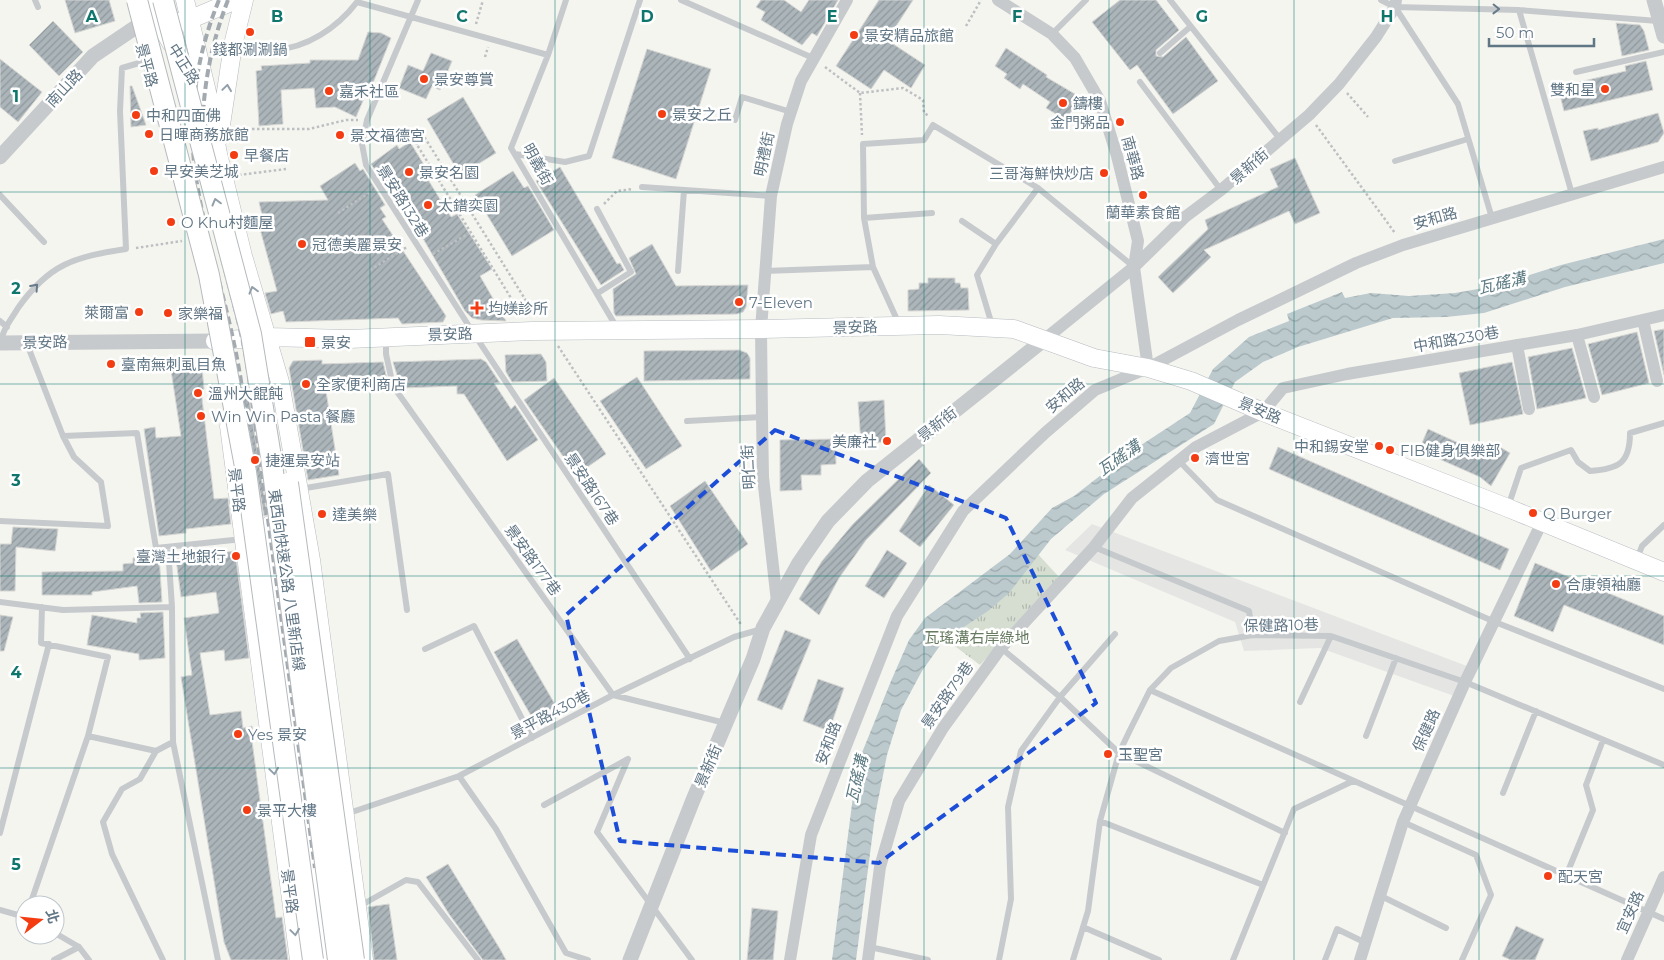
<svg xmlns="http://www.w3.org/2000/svg" width="1664" height="960" font-family="Montserrat,'Noto Sans TC',sans-serif">
	<style>
		.built { fill: #e5e6e4 }
		.park { fill: url(#park-tufts) }
		.water { fill: url(#water-waves) }
		.building { fill: url(#building-hatch); stroke: #d6d6d3 }
		.lines { fill: none; stroke-linecap: round; stroke-linejoin: round }
		.secondary-casing { stroke: #b6bcc0; stroke-width: 19 }
		.path { stroke: #bdc0c2; stroke-width: 2.5; stroke-dasharray: 2.5 2.5; stroke-linecap: butt }
		.service { stroke: #c7cacd; stroke-width: 6 }
		.minor { stroke: #c7cacd; stroke-width: 12 }
		.tertiary { stroke: #c7cacd; stroke-width: 15 }
		.secondary { stroke: #fff; stroke-width: 18 }
		.rail { stroke: #a2a9af; stroke-width: 4; stroke-dasharray: 8 4; stroke-linecap: butt }
		.trunk-bridge-casing { stroke: #b6babd; stroke-width: 22; stroke-linecap: butt }
		.trunk-bridge { stroke: #fff; stroke-width: 20 }
		.oneway { stroke: #667a89 }
		.oneway2 { stroke: #909faa }
		.marked { fill: none; stroke: #1d4ed8; stroke-width: 4; stroke-dasharray: 10 6; stroke-linejoin: round }
		.grid { fill: none; stroke: #0f766e; stroke-width: 1; stroke-opacity: 0.55 }
		.poi-dot { fill: #f43c12; stroke: #fff; stroke-width: 2 }
		.labels { text-anchor: middle; dominant-baseline: central; stroke-width: 5; stroke-linejoin: round; paint-order: stroke }
		.poi-label { font-size: 15px; fill: #617685; stroke: #fff; text-anchor: start }
		.street-label { font-size: 15px; fill: #617685; stroke: #fff }
		.park-label { font-size: 15px; fill: #677b60; stroke: #fff }
		.water-label { font-size: 16px; font-style: italic; fill: #5c7a82; stroke: #fff }
		.grid-label { font-size: 16px; text-anchor: middle; font-weight: bold; fill: #0f766e; stroke: #fff; stroke-width: 5; stroke-linejoin: round; paint-order: stroke }
	</style>
	<defs>
		<pattern id="park-tufts" width="24" height="20" patternUnits="userSpaceOnUse" patternTransform="scale(1.25)"><rect width="24" height="20" fill="#d6ddd1"/><path d="M3 7l-1-3M5 7V3M7 7l1-3M15 17l-1-3M17 17v-4M19 17l1-3" fill="none" stroke="#b1b8af"/></pattern>
		<pattern id="water-waves" width="16" height="10" patternUnits="userSpaceOnUse" patternTransform="scale(1.25)"><rect width="16" height="10" fill="#bccace"/><path d="M0 5q4-4 8 0t8 0" fill="none" stroke="#9ca9ad"/></pattern>
		<pattern id="building-hatch" width="6" height="6" patternUnits="userSpaceOnUse" patternTransform="scale(1.25)"><rect width="6" height="6" fill="#acb5ba"/><path d="M-1 1l2-2M0 6l6-6M5 7l2-2" fill="none" stroke="#8f989d"/></pattern>
	</defs>
	<rect width="100%" height="100%" fill="#f5f5f0"/>
	<path class="built" d="M1092 524 1467 666 1454 696 1320 648 1244 651 1235 622 1065 550Z"/>
	<path class="park" d="M1036 552 1059 577 980 665 944 638Z"/>
	<path class="water" d="M1664 239V263L1565 287 1484 313 1446 317 1393 318 1298 347 1263 362 1235 382 1214 424 1104 494 1051 539 1009 593 988 611 944 640 922 671 901 710 887 755 875 816 856 960H832L857 765 891 681 909 640 925 618 1010 554 1052 508 1074 496 1132 451 1190 413 1213 369 1249 337 1289 321 1287 314 1342 292 1345 298 1371 293 1409 296 1455 293 1495 286 1561 265Z"/>
	<path class="building" d="M65 0H109L115 21 75 33Z
		M761 0H784L801 12 809 0H838L817 36 812 33 802 45 761 20 765 12 756 7Z
		M879 0H913L887 40 925 65 911 88 884 70 871 89 836 66Z
		M1120 0H1156L1179 30 1156 50V56L1163 57 1186 37 1218 81 1173 114 1137 65 1130 70 1092 22Z
		M53 21 83 52 59 76 29 45Z
		M1616 23 1640 25 1644 31 1649 50 1622 56Z
		M368 32 381 33 391 38 373 83 371 82 356 117 335 107 316 108 314 88 281 90 283 124 259 126 256 71 262 70 261 66 310 63V60H358Z
		M1006 48 1047 75 1046 77 1080 97 1066 120 1046 108 1050 102 1023 84 1020 89 1004 78 1007 74 995 66Z
		M647 49 711 69 676 179 612 158Z
		M431 53 452 61 440 90 432 86 426 99 399 88 408 65 423 71Z
		M0 59 42 92 18 122 0 107Z
		M1646 61 1653 90 1564 111 1558 87 1626 71 1625 66Z
		M130 86H132L146 125 131 127Z
		M463 97 496 153 460 175 427 119Z
		M1658 113 1664 133 1658 142 1591 161 1583 131 1598 128V130Z
		M410 142 426 168 422 170 451 217 457 214 492 269 480 276 506 321 481 320 472 318 465 311 421 235 429 231 405 192 394 199 371 164 397 145 399 149Z
		M1295 158 1320 213 1295 224 1289 211 1204 250 1211 257 1173 293 1158 277 1208 229 1205 220 1278 187 1270 169Z
		M355 163 360 171 363 169 385 205 380 208 386 217 382 219 446 316 443 322 402 324 398 318 286 322 283 311 271 314 265 293 277 291 260 229 263 223 257 219H263L259 202 328 200 320 186Z
		M560 167 617 264 620 263 624 270 601 285 536 181Z
		M513 171 524 188 528 186 554 230 512 256 475 195Z
		M652 244 676 286 748 285 746 307 743 312 737 314 616 316 614 313 613 289 636 274 629 258Z
		M928 278H955V283H960L961 288H968L969 310 908 311V290L919 289V283H928Z
		M1664 329V375L1654 331Z
		M1637 332 1649 383 1602 395 1588 344Z
		M1572 348 1586 398 1537 409 1528 357Z
		M739 350 747 353 750 358V379L644 381V351Z
		M541 354 546 362 547 381 512 382 506 372 505 355Z
		M481 359 486 362 500 383H494L511 409 515 405 538 440 507 461 464 394H457V386L401 388 393 362Z
		M322 360V364L383 362 389 388 326 391 339 475 308 480 289 368 293 361Z
		M1512 362 1523 414 1470 425 1459 373Z
		M202 367 204 389 201 390 214 499 228 498 231 524 186 529V533L159 536 144 429 155 427 156 438 181 436 171 370Z
		M637 377 682 446 646 469 600 401Z
		M554 378 606 454 576 475 524 400Z
		M248 392 267 515 264 516 243 393Z
		M884 400 886 442 861 443 858 402Z
		M1428 429 1491 458 1498 446 1510 453 1491 486 1480 477 1419 450Z
		M835 439 836 464 821 465V475H801L802 490 780 491V440Z
		M1278 447 1509 549 1500 570 1269 469Z
		M919 459 931 473 866 540 839 578 819 615 799 599 822 561 853 524Z
		M705 481 748 544 711 571 670 506Z
		M929 485 954 505 920 547 899 531Z
		M13 527 58 529 55 551 16 547 15 591H0V544H11Z
		M887 550 907 563 884 598 865 586Z
		M235 551 249 658 225 661 224 650 200 653 210 715 241 711 243 728 252 726 254 741H252L276 918 282 917 288 960H231L224 942 181 677 192 675 184 618 219 613 216 592 181 597 176 559Z
		M159 554 162 602 139 603 137 586 92 592V595H42V572L123 571V564L133 563V558Z
		M1535 563 1664 616V645L1564 605 1553 632 1514 616Z
		M163 612 165 658 139 660V654L87 645 92 615 137 623V618H141L140 613Z
		M0 615 13 617 4 651H0Z
		M785 630 811 640 782 710 757 700Z
		M517 639 556 706 533 719 494 652Z
		M818 679 844 688 829 731 803 721Z
		M448 864 500 949 506 960H483L449 914 426 877Z
		M389 904 397 960H374L368 907Z
		M752 908 778 911 773 960H747Z
		M1516 926 1544 939 1535 960H1511L1502 956Z"/>
	<g class="lines">
		<defs>
			<path id="secondary" d="M151 0 155 14 171 43
				M185 0 207 92 218 154 243 256 280 382 311 560 364 960
				M179 22 191 19 236 0
				M219 138 233 45 244 0
				M215 341 267 337 349 339 532 331 761 329 939 325 1014 329 1094 358 1148 368 1191 381 1263 412 1508 508 1664 572
				M229 426 299 960
				M270 525 325 960"/>
		</defs>
		<use href="#secondary" class="secondary-casing"/>
		<path class="path" d="M476 24 483 0
			M966 26 981 0
			M485 57 488 47
			M825 67 860 93 903 88 923 100 924 113 929 116
			M860 93 862 135
			M1347 93 1368 117
			M1316 125 1395 233
			M237 129H309L346 120H358
			M373 140 408 130 522 316
			M416 144 425 138 533 312
			M239 175 286 169
			M604 204 617 191 633 189
			M338 213 372 191
			M136 248 182 241
			M433 254 468 234
			M370 270 407 247
			M558 346 742 626"/>
		<path class="service" d="M35 0 38 7
			M418 0 367 120 362 144 366 165 474 334 690 659
			M566 0 548 55 511 148 617 328
			M681 0 813 58
			M1170 0 1280 139
			M1381 0 1395 7 1519 10 1658 21
			M1395 7 1458 104 1492 218
			M1519 10 1572 194
			M1052 34 1086 0
			M235 45C247 47 261 51 274 50 307 48 337 28 357 2L548 55
			M1160 53 1190 27
			M1576 72 1664 52
			M1140 82 1221 190
			M735 120 742 97 791 112
			M515 154 565 162 589 156 640 0
			M1395 161 1468 139
			M642 187 771 196
			M0 195 44 242
			M597 209 631 272 598 293
			M864 218 932 213
			M962 221 996 244
			M238 230 258 225
			M678 271 684 190
			M765 271 873 267
			M0 321 7 327
			M899 324 873 267 864 218 863 144 924 140 933 125 1038 188 1134 267
			M992 325 977 275 996 244 1038 188
			M386 339V354L393 386 613 695 725 723
			M1 343C2 330 12 318 18 308 49 264 74 257 126 249L120 111 122 68 146 61
			M27 344 63 436 137 433 156 548 243 539
			M687 421 762 417
			M1179 461 1217 500 1495 622 1664 689
			M300 489 388 474 407 610
			M1508 507 1521 468 1571 450 1578 462 1590 471C1619 469 1630 463 1630 433L1664 423
			M0 521 108 526 101 482 74 457 63 436
			M1094 547 1249 611 1253 635
			M168 548 172 607 173 742 218 960
			M1637 559 1642 546 1664 525
			M0 602 63 610 172 607
			M1001 648 1060 697 1119 753 1285 833
			M425 649 474 626 532 738
			M1150 690 1664 919
			M1300 702 1331 636
			M88 736 156 751 173 742
			M1366 736 1396 658
			M156 751 140 779 122 789 103 822 112 854 163 960
			M628 759 597 832 692 960
			M459 776 496 829 566 953 588 960
			M1503 793 1536 711
			M544 805 628 759
			M346 814 459 776 613 695 734 637 762 629
			M1100 821 1263 885
			M1403 822 1476 855 1491 895 1462 960
			M0 833 49 644
			M1566 876 1593 810 1586 785 1603 740
			M1379 895 1446 928
			M30 905 88 736 108 657 41 643 42 607
			M358 907 406 880 418 882 478 960
			M0 910 25 917
			M1083 927 1159 960
			M55 933 79 947 89 960
			M870 947 928 960
			M54 960 79 947
			M999 960 1011 899 1008 807 1021 751 1060 697 1115 634
			M1073 960 1088 911 1100 821 1119 753 1130 730 1150 690 1171 668 1219 641 1253 635 1331 636 1465 682 1664 765
			M1233 960 1294 809 1353 781
			M1325 960 1337 929 1364 942"/>
		<path class="minor" d="M998 0 1052 34 1075 58 1100 101 1117 156 1138 241 1134 267 1148 368
			M1643 320 1657 381
			M1577 335 1594 397
			M1045 339 1134 267 1185 217 1221 190 1309 115 1339 84 1376 37 1395 7 1396 0
			M1517 345 1529 409
			M777 602 763 477 762 417 761 329 771 196 787 124 801 81 847 0
			M790 960 811 835 897 616 963 511 1045 433 1095 390 1148 368 1238 320 1356 263 1403 245 1664 167
			M868 960 880 867 899 801 943 728 1001 648 1094 547 1132 498 1196 447 1263 412 1283 388 1347 374 1577 335 1664 315
			M1360 960 1403 822 1465 682 1542 522
			M1627 960 1664 877"/>
		<path class="tertiary" d="M1654 0 1664 36
			M0 157 93 56 136 27
			M0 343 215 341
			M630 960 693 800 753 659 763 628 799 563 828 521 867 481 1045 339"/>
		<use href="#secondary" class="secondary"/>
		<path class="rail" d="M219 0C196 56 187 118 196 178 207 249 232 316 242 388 269 578 294 769 320 960
			M228 0C204 62 196 129 208 195 218 252 237 306 247 363L315 868"/>
		<defs>
			<path id="trunk-bridge" d="M137 0 209 275 246 472 313 960
				M163 0 251 334 271 457 338 960
				M288 483 354 960"/>
		</defs>
		<use href="#trunk-bridge" class="trunk-bridge-casing"/>
		<use href="#trunk-bridge" class="trunk-bridge"/>
	</g>
	<defs><path id="oneway-chevron" d="M-2-3.5L2.5 0L-2 3.5" fill="none" stroke-width="1.6" stroke-linecap="round" stroke-linejoin="round" transform="scale(1.25)"/></defs>
	<g class="oneway">
		<use href="#oneway-chevron" transform="translate(1496 9) rotate(1)"/>
		<use href="#oneway-chevron" transform="translate(35 287) rotate(-48)"/>
	</g>
	<g class="oneway2">
		<use href="#oneway-chevron" transform="translate(227 88) rotate(-82)"/>
		<use href="#oneway-chevron" transform="translate(216 202) rotate(-105)"/>
		<use href="#oneway-chevron" transform="translate(253 290) rotate(-106)"/>
		<use href="#oneway-chevron" transform="translate(274 771) rotate(82)"/>
		<use href="#oneway-chevron" transform="translate(295 932) rotate(82)"/>
	</g>
	<path class="marked" d="M775 430 1006 518 1096 703 879 863 620 841 566 615Z"/>
	<path class="grid" d="M185 0V960M370 0V960M555 0V960M740 0V960M924 0V960M1109 0V960M1294 0V960M1479 0V960M0 192H1664M0 384H1664M0 576H1664M0 768H1664"/>
	<g class="poi-dot">
		<circle cx="250" cy="32" r="5"/>
		<circle cx="854" cy="35" r="5"/>
		<circle cx="424" cy="79" r="5"/>
		<circle cx="1605" cy="89" r="5"/>
		<circle cx="329" cy="91" r="5"/>
		<circle cx="1063" cy="103" r="5"/>
		<circle cx="662" cy="114" r="5"/>
		<circle cx="136" cy="115" r="5"/>
		<circle cx="1120" cy="122" r="5"/>
		<circle cx="149" cy="134" r="5"/>
		<circle cx="340" cy="135" r="5"/>
		<circle cx="234" cy="155" r="5"/>
		<circle cx="154" cy="171" r="5"/>
		<circle cx="409" cy="172" r="5"/>
		<circle cx="1104" cy="173" r="5"/>
		<circle cx="1143" cy="195" r="5"/>
		<circle cx="428" cy="205" r="5"/>
		<circle cx="171" cy="222" r="5"/>
		<circle cx="302" cy="244" r="5"/>
		<circle cx="739" cy="302" r="5"/>
		<path d="M474.5 300.5h5v5h5v5h-5v5h-5v-5h-5v-5h5z"/>
		<circle cx="139" cy="312" r="5"/>
		<circle cx="168" cy="313" r="5"/>
		<rect x="304" y="336" width="12" height="12" rx="2.5"/>
		<circle cx="111" cy="364" r="5"/>
		<circle cx="306" cy="384" r="5"/>
		<circle cx="198" cy="393" r="5"/>
		<circle cx="201" cy="416" r="5"/>
		<circle cx="887" cy="441" r="5"/>
		<circle cx="1379" cy="446" r="5"/>
		<circle cx="1390" cy="450" r="5"/>
		<circle cx="1195" cy="458" r="5"/>
		<circle cx="255" cy="460" r="5"/>
		<circle cx="1533" cy="513" r="5"/>
		<circle cx="322" cy="514" r="5"/>
		<circle cx="236" cy="556" r="5"/>
		<circle cx="1556" cy="584" r="5"/>
		<circle cx="238" cy="734" r="5"/>
		<circle cx="1108" cy="754" r="5"/>
		<circle cx="247" cy="810" r="5"/>
		<circle cx="1548" cy="876" r="5"/>
	</g>
	<g class="labels">
		<g class="poi-label">
			<text x="864" y="35">景安精品旅館</text>
			<text x="250" y="49" text-anchor="middle">錢都涮涮鍋</text>
			<text x="434" y="79">景安尊賞</text>
			<text x="1595" y="89" text-anchor="end">雙和星</text>
			<text x="339" y="91">嘉禾社區</text>
			<text x="1073" y="103">鑄樓</text>
			<text x="672" y="114">景安之丘</text>
			<text x="146" y="115">中和四面佛</text>
			<text x="1110" y="122" text-anchor="end">金門粥品</text>
			<text x="159" y="134">日暉商務旅館</text>
			<text x="350" y="135">景文福德宮</text>
			<text x="244" y="155">早餐店</text>
			<text x="164" y="171">早安美芝城</text>
			<text x="419" y="172">景安名園</text>
			<text x="1094" y="173" text-anchor="end">三哥海鮮快炒店</text>
			<text x="438" y="205">太鐠奕園</text>
			<text x="1143" y="212" text-anchor="middle">蘭華素食館</text>
			<text x="181" y="222">O Khu村麵屋</text>
			<text x="312" y="244">冠德美麗景安</text>
			<text x="749" y="302">7-Eleven</text>
			<text x="488" y="308">均媄診所</text>
			<text x="129" y="312" text-anchor="end">萊爾富</text>
			<text x="178" y="313">家樂福</text>
			<text x="321" y="342">景安</text>
			<text x="121" y="364">臺南無刺虱目魚</text>
			<text x="316" y="384">全家便利商店</text>
			<text x="208" y="393">溫州大餛飩</text>
			<text x="211" y="416">Win Win Pasta 餐廳</text>
			<text x="877" y="441" text-anchor="end">美廉社</text>
			<text x="1369" y="446" text-anchor="end">中和錫安堂</text>
			<text x="1400" y="450">FIB健身俱樂部</text>
			<text x="1205" y="458">濟世宮</text>
			<text x="265" y="460">捷運景安站</text>
			<text x="1543" y="513">Q Burger</text>
			<text x="332" y="514">達美樂</text>
			<text x="226" y="556" text-anchor="end">臺灣土地銀行</text>
			<text x="1566" y="584">合康領袖廳</text>
			<text x="248" y="734">Yes 景安</text>
			<text x="1118" y="754">玉聖宮</text>
			<text x="257" y="810">景平大樓</text>
			<text x="1558" y="876">配天宮</text>
		</g>
		<g class="street-label">
			<text transform="translate(184 64) rotate(58)">中正路</text>
			<text transform="translate(147 65) rotate(75)">景平路</text>
			<text transform="translate(64 88) rotate(-47)">南山路</text>
			<text transform="translate(764 154) rotate(-78)">明禮街</text>
			<text transform="translate(1133 158) rotate(75)">南華路</text>
			<text transform="translate(538 164) rotate(61)">明義街</text>
			<text transform="translate(1249 166) rotate(-41)">景新街</text>
			<text transform="translate(403 201) rotate(58)">景安路132巷</text>
			<text transform="translate(1435 218) rotate(-16)">安和路</text>
			<text transform="translate(855 327) rotate(-2)">景安路</text>
			<text transform="translate(450 334) rotate(-2)">景安路</text>
			<text transform="translate(1456 339) rotate(-10)">中和路230巷</text>
			<text transform="translate(45 342) rotate(-1)">景安路</text>
			<text transform="translate(1065 395) rotate(-40)">安和路</text>
			<text transform="translate(1260 410) rotate(23)">景安路</text>
			<text transform="translate(937 424) rotate(-38)">景新街</text>
			<text transform="translate(748 467) rotate(-93)">明仁街</text>
			<text transform="translate(592 489) rotate(56)">景安路167巷</text>
			<text transform="translate(237 490) rotate(83)">景平路</text>
			<text transform="translate(533 560) rotate(54)">景安路177巷</text>
			<text transform="translate(287 580) rotate(82)">東西向快速公路 八里新店線</text>
			<text transform="translate(1281 625) rotate(-1)">保健路10巷</text>
			<text transform="translate(947 695) rotate(-55)">景安路79巷</text>
			<text transform="translate(550 714) rotate(-28)">景平路430巷</text>
			<text transform="translate(1426 730) rotate(-66)">保健路</text>
			<text transform="translate(828 743) rotate(-69)">安和路</text>
			<text transform="translate(708 766) rotate(-67)">景新街</text>
			<text transform="translate(290 891) rotate(82)">景平路</text>
			<text transform="translate(1630 912) rotate(-66)">宜安路</text>
		</g>
		<g class="park-label">
			<text x="977" y="637">瓦瑤溝右岸綠地</text>
		</g>
		<g class="water-label">
			<text transform="translate(1502 283) rotate(-13)">瓦磘溝</text>
			<text transform="translate(1119 458) rotate(-35)">瓦磘溝</text>
			<text transform="translate(857 779) rotate(-77)">瓦磘溝</text>
		</g>
	</g>
	<g class="grid-label">
		<text x="92" y="22">A</text>
		<text x="277" y="22">B</text>
		<text x="462" y="22">C</text>
		<text x="647" y="22">D</text>
		<text x="832" y="22">E</text>
		<text x="1017" y="22">F</text>
		<text x="1202" y="22">G</text>
		<text x="1387" y="22">H</text>
		<text x="16" y="102">1</text>
		<text x="16" y="294">2</text>
		<text x="16" y="486">3</text>
		<text x="16" y="678">4</text>
		<text x="16" y="870">5</text>
	</g>
	<g transform="translate(40 920) rotate(74)"><circle r="24" fill="#ffffff" stroke="#c0c8ce"/>
	<path d="M0-4L9 19L0 12L-9 19Z" fill="#f43c12"/>
	<text y="-8" font-size="14" font-weight="bold" text-anchor="middle" fill="#617685">北</text>
	</g>
	<path d="M1489 38v8h105v-8" fill="none" stroke="#617685" stroke-width="2.5"/>
	<text x="1496" y="38" font-size="15" fill="#617685" stroke="#ffffff" stroke-width="4" paint-order="stroke">50 m</text>
</svg>
